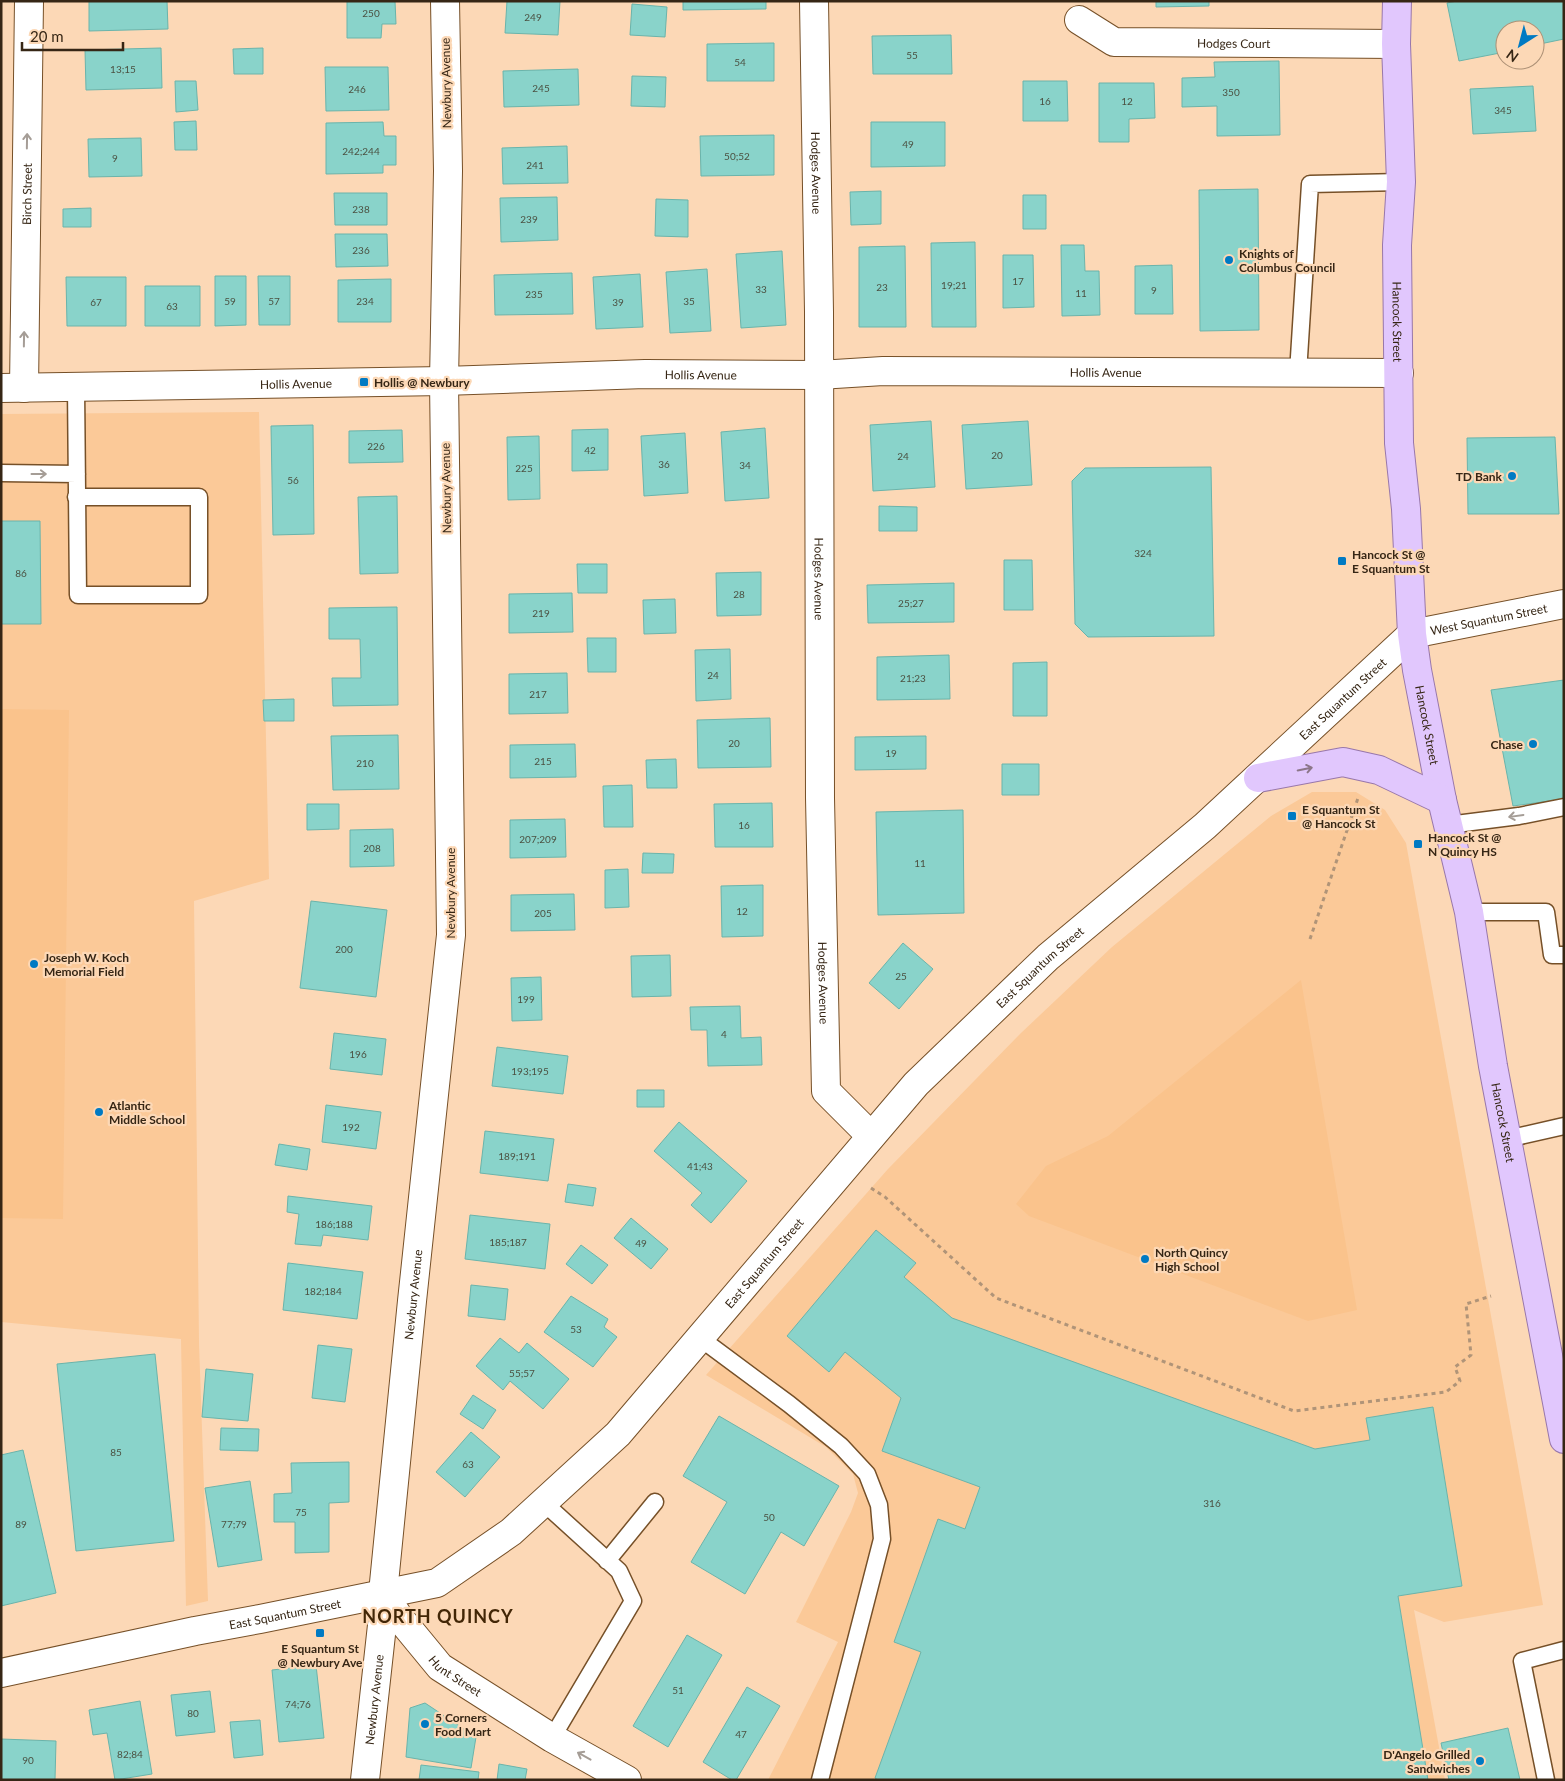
<svg xmlns="http://www.w3.org/2000/svg" width="1565" height="1781" font-family="Lato,sans-serif">
	<style>
		.built { fill: #fbc998 }
		.green { fill: #fac38c }
		.building { fill: #89d3ca; stroke: #6ab4ab }
		.lines { fill: none; stroke-linecap: round; stroke-linejoin: round }
		.lane-casing { stroke: #765028; stroke-width: 19 }
		.street-casing { stroke: #765028; stroke-width: 30 }
		.secondary-casing { stroke: #765028; stroke-width: 30 }
		.primary-casing { stroke: #9877aa; stroke-width: 30 }
		.path { stroke: #b09478; stroke-width: 3; stroke-dasharray: 4 4; stroke-linecap: butt }
		.lane { stroke: #fff; stroke-width: 16 }
		.street { stroke: #fff; stroke-width: 28 }
		.secondary { stroke: #fff; stroke-width: 28 }
		.primary { stroke: #e1c7fd; stroke-width: 28 }
		.oneway { stroke: #a59d96 }
		.oneway2 { stroke: #8c7689 }
		.poi-dot { fill: #007ac3; stroke: #fcd8b6; stroke-width: 2 }
		.labels { text-anchor: middle; dominant-baseline: central; stroke-width: 4.5; stroke-linejoin: round; paint-order: stroke }
		.number-label { font-size: 10px; fill: #4b5142 }
		.street-label { font-size: 12px; fill: #362615; stroke: #fcd8b6 }
		.poi-label { font-size: 12px; font-weight: bold; fill: #362615; stroke: #fcd8b6; text-anchor: start }
		.district-label { font-size: 18px; font-weight: bold; letter-spacing: 1px; fill: #422606; stroke: #fcd8b6 }
	</style>
	<rect width="100%" height="100%" fill="#fcd8b6"/>
	<path class="built" d="M259 412 269 879 194 901 199 1343 208 1601 186 1606 181 1339 1 1322V414Z
		M1312 792H1356L1385 810 1406 843 1543 1605 1444 1622 1414 1610 1445 1780H768L838 1642 796 1622 851 1512 858 1493 853 1474 826 1447 706 1375 888 1169 1021 1033 1112 947 1271 816Z"/>
	<path class="green" d="M1 709 69 710 63 1219 1 1218Z
		M1301 980 1357 1310 1308 1321 1029 1216 1016 1204 1046 1166 1108 1136Z"/>
	<path class="building" d="M89 1H167L168 29 89 31Z
		M347 1H395L396 24H382L381 38H347Z
		M507 1H560L558 35 505 33Z
		M683 1H766V9L683 10Z
		M1156 1H1209V6L1156 7Z
		M1457 1H1564V39L1535 45V30H1505V52L1459 61 1447 3Z
		M632 4 667 7 665 37 630 35Z
		M951 35 952 74H873L872 36Z
		M774 43V81H707V44Z
		M161 48 162 88 86 90 85 50Z
		M263 48V74H234L233 49Z
		M1279 61 1280 135 1217 136V106L1182 107V78L1215 77 1214 62Z
		M325 67H388L389 110 326 111Z
		M578 69 579 105 504 107 503 71Z
		M632 76 666 77 665 107 631 106Z
		M175 81H196L198 110 176 112Z
		M1023 81H1067L1068 121H1023Z
		M1099 83H1154L1155 118 1129 119V142H1099Z
		M1533 86 1536 131 1473 134 1470 89Z
		M196 121 197 150H175L174 122Z
		M383 122 384 136H396V165H383V173L326 174V123Z
		M871 122H945V166L871 167Z
		M774 135V175L701 176 700 136Z
		M141 138 142 176 89 177 88 139Z
		M567 146 568 183 503 184 502 148Z
		M1258 189 1259 330 1200 331 1199 190Z
		M881 191V224L851 225 850 192Z
		M334 193H387V225H335Z
		M1023 195H1046V229H1023Z
		M557 197 558 240 501 242 500 198Z
		M656 199 688 200V237L655 236Z
		M91 208V227H63V209Z
		M335 234H387L388 266 336 267Z
		M975 242 976 327H932L931 243Z
		M1061 245H1084L1085 271H1099L1100 315 1062 316Z
		M905 246 906 327H859V247Z
		M782 251 786 325 741 328 736 254Z
		M1003 255H1033L1034 307 1003 308Z
		M1172 265 1173 314H1135V266Z
		M707 269 711 331 670 333 666 272Z
		M572 273 573 314 495 315 494 275Z
		M640 274 643 327 596 329 593 277Z
		M215 276H246V325L215 326Z
		M258 276H290V325H259Z
		M66 277H126V326H67Z
		M391 279V322H338V280Z
		M145 286H200V326H145Z
		M931 421 935 487 873 491 870 425Z
		M1028 421 1032 485 966 489 962 425Z
		M313 425 314 534 273 535 271 426Z
		M765 428 769 498 725 501 721 432Z
		M608 429V470L572 471V430Z
		M402 430 403 462 349 463V431Z
		M685 433 688 493 644 496 641 436Z
		M539 436 540 499 508 500 507 437Z
		M1555 437 1559 514H1468L1467 438Z
		M1211 467 1214 636 1088 637 1075 624 1072 481 1085 468Z
		M397 496 398 573 360 574 358 497Z
		M879 506 917 507V531H879Z
		M1 521H40L41 624H1Z
		M1004 560H1032L1033 610H1004Z
		M577 564H607V593H578Z
		M761 572V615L717 616 716 573Z
		M954 583V622L868 623 867 585Z
		M572 593 573 632 509 633V594Z
		M675 599 676 633 644 634 643 600Z
		M397 607 398 705 333 706 332 678H361L360 639H329V608Z
		M587 638H616V672H588Z
		M730 649 731 699 696 701 695 650Z
		M949 655 950 699 877 700V657Z
		M1047 662V716H1013V663Z
		M567 673 568 713 509 714V674Z
		M1564 680V799L1513 806 1491 690Z
		M294 699V721H264L263 700Z
		M770 718 771 767 698 768 697 720Z
		M398 735 399 789 333 790 331 736Z
		M926 736V769L855 770V737Z
		M575 744 576 777 510 778V745Z
		M676 759 677 788H647L646 760Z
		M1002 764H1039V795H1002Z
		M632 785 633 827H604L603 786Z
		M772 803 773 847H715L714 804Z
		M307 804H339V829L307 830Z
		M963 810 964 913 878 915 876 812Z
		M565 819 566 857 510 858V820Z
		M393 829 394 866 350 867V830Z
		M643 853 674 854 673 873H642Z
		M628 869 629 907 605 908V870Z
		M763 885V936L722 937 721 886Z
		M574 894 575 930 511 931V895Z
		M311 901 387 910 376 997 300 988Z
		M903 943 933 969 899 1009 869 983Z
		M670 955 671 996 632 997 631 956Z
		M541 977 542 1020 512 1021 511 978Z
		M740 1006 741 1038 761 1037 762 1065 708 1066 707 1030H691L690 1007Z
		M334 1033 386 1039 382 1075 330 1069Z
		M497 1047 568 1056 563 1094 492 1086Z
		M637 1090H664V1107H637Z
		M326 1105 381 1112 376 1149 322 1142Z
		M679 1122 747 1181 711 1223 691 1205 702 1193 654 1151Z
		M485 1131 554 1139 548 1181 480 1173Z
		M279 1144 310 1149 307 1170 275 1165Z
		M568 1184 596 1188 593 1206 565 1202Z
		M288 1196 372 1206 368 1240 323 1235 321 1246 295 1244 299 1214 287 1212Z
		M470 1215 550 1224 545 1269 465 1259Z
		M631 1218 668 1249 651 1269 614 1238Z
		M876 1230 916 1263 904 1277 952 1318 1315 1449 1370 1440 1366 1418 1433 1407 1462 1586 1398 1596 1428 1780H878L875 1778 921 1652 894 1642 938 1519 965 1529 980 1487 882 1451 901 1398 845 1352 829 1372 787 1336Z
		M581 1245 608 1265 592 1284 566 1264Z
		M288 1263 363 1272 357 1319 283 1310Z
		M471 1285 508 1289 505 1320 468 1316Z
		M571 1296 608 1319 604 1327 617 1337 593 1367 544 1332Z
		M500 1338 519 1353 527 1343 569 1379 543 1409 510 1381 503 1390 476 1366Z
		M318 1345 352 1349 345 1402 312 1398Z
		M155 1354 174 1541 76 1551 57 1364Z
		M206 1369 253 1374 248 1421 202 1417Z
		M473 1395 496 1410 483 1429 460 1414Z
		M719 1416 839 1486 804 1546 781 1532 745 1594 691 1562 727 1502 683 1476Z
		M221 1428 259 1429 258 1451 220 1450Z
		M471 1432 500 1457 465 1497 436 1472Z
		M23 1450 56 1593 1 1606V1455Z
		M349 1462V1502L329 1503V1552L295 1553V1522H274V1494L292 1493 291 1463Z
		M250 1481 262 1560 218 1567 205 1488Z
		M687 1635 722 1655 668 1747 633 1726Z
		M316 1665 324 1738 279 1742 272 1670Z
		M747 1687 780 1706 736 1780H732L703 1762Z
		M210 1691 215 1732 176 1736 171 1695Z
		M140 1701 152 1774 115 1780 107 1733 93 1735 89 1710Z
		M425 1703 476 1737 471 1768 406 1757 410 1708Z
		M260 1720 263 1755 234 1758 230 1722Z
		M1508 1728 1520 1780H1449L1441 1743Z
		M1 1739 56 1741 55 1780H1Z
		M499 1764 527 1769 525 1780H497Z
		M421 1765 479 1772 478 1780H419Z"/>
	<g class="lines">
		<defs>
			<path id="lane" d="M1298 373 1310 184 1401 182
				M1 473 77 474
				M76 497H199V595H78L76 387
				M1448 825 1519 816 1564 807
				M1469 912H1546L1552 955H1564
				M1507 1139 1564 1126
				M700 1338 789 1404 841 1446 867 1474 879 1505 882 1539 820 1780
				M543 1502 619 1571 633 1601 552 1738
				M607 1561 655 1502
				M1546 1780 1522 1661 1564 1650"/>
			<g id="street">
				<path id="s1" d="M814 1 819 312 820 798 826 1091 871 1136"/>
				<path id="s2" d="M1079 20 1114 42 1396 44"/>
				<path id="s3" d="M1 388 444 381 645 374 819 375 883 371 1399 373"/>
				<path id="s4" d="M24 388 29 1"/>
				<path id="s5" d="M383 1593 398 1616 440 1667 552 1738 627 1780"/>
			</g>
			<g id="secondary">
				<path id="s6" d="M1 1673 195 1631 260 1619 437 1583 511 1532 618 1434 916 1084 1048 957 1205 826 1412 634 1564 604"/>
				<path id="s7" d="M365 1780 384 1607 383 1593 412 1301 451 935 444 381 448 171 445 1"/>
			</g>
			<g id="primary">
				<path id="s8" d="M1397 1 1396 44 1401 182 1397 245 1399 443 1406 509 1412 634 1417 670 1442 800 1469 912 1493 1066 1564 1439"/>
				<path d="M1258 778 1343 762 1379 770 1442 800"/>
			</g>
		</defs>
		<use href="#lane" class="lane-casing"/>
		<use href="#street" class="street-casing"/>
		<use href="#secondary" class="secondary-casing"/>
		<use href="#primary" class="primary-casing"/>
		<path class="path" d="M1310 939 1358 798
			M871 1188 885 1197 996 1298 1294 1411 1446 1392 1460 1381 1455 1367 1471 1355 1466 1304 1491 1296"/>
		<use href="#lane" class="lane"/>
		<use href="#street" class="street"/>
		<use href="#secondary" class="secondary"/>
		<use href="#primary" class="primary"/>
	</g>
	<defs><path id="oneway-shaft" d="M-6 0H5M1.5-3L5.5 0L1.5 3" fill="none" stroke-width="1.6" stroke-linecap="round" stroke-linejoin="round" transform="scale(1.25)"/></defs>
	<g class="oneway">
		<use href="#oneway-shaft" transform="translate(27 141) rotate(-89)"/>
		<use href="#oneway-shaft" transform="translate(24 339) rotate(-89)"/>
		<use href="#oneway-shaft" transform="translate(39 474)"/>
		<use href="#oneway-shaft" transform="translate(1516 816) rotate(172)"/>
		<use href="#oneway-shaft" transform="translate(584 1756) rotate(-151)"/>
	</g>
	<use class="oneway2" href="#oneway-shaft" transform="translate(1305 769) rotate(-11)"/>
	<g class="poi-dot">
		<circle cx="1229" cy="260" r="5"/>
		<rect x="359" y="377" width="10" height="10" rx="2.5"/>
		<circle cx="1512" cy="476" r="5"/>
		<rect x="1337" y="556" width="10" height="10" rx="2.5"/>
		<circle cx="1533" cy="744" r="5"/>
		<rect x="1287" y="811" width="10" height="10" rx="2.5"/>
		<rect x="1413" y="839" width="10" height="10" rx="2.5"/>
		<circle cx="34" cy="964" r="5"/>
		<circle cx="99" cy="1112" r="5"/>
		<circle cx="1145" cy="1259" r="5"/>
		<rect x="315" y="1628" width="10" height="10" rx="2.5"/>
		<circle cx="425" cy="1724" r="5"/>
		<circle cx="1480" cy="1761" r="5"/>
	</g>
	<g class="labels">
		<g class="number-label">
			<text x="371" y="13">250</text>
			<text x="533" y="17">249</text>
			<text x="912" y="55">55</text>
			<text x="740" y="62">54</text>
			<text x="123" y="69">13;15</text>
			<text x="541" y="88">245</text>
			<text x="357" y="89">246</text>
			<text x="1231" y="92">350</text>
			<text x="1045" y="101">16</text>
			<text x="1127" y="101">12</text>
			<text x="1503" y="110">345</text>
			<text x="908" y="144">49</text>
			<text x="361" y="151">242;244</text>
			<text x="737" y="156">50;52</text>
			<text x="115" y="158">9</text>
			<text x="535" y="165">241</text>
			<text x="361" y="209">238</text>
			<text x="529" y="219">239</text>
			<text x="361" y="250">236</text>
			<text x="1018" y="281">17</text>
			<text x="954" y="285">19;21</text>
			<text x="882" y="287">23</text>
			<text x="761" y="289">33</text>
			<text x="1154" y="290">9</text>
			<text x="1081" y="293">11</text>
			<text x="534" y="294">235</text>
			<text x="230" y="301">59</text>
			<text x="274" y="301">57</text>
			<text x="365" y="301">234</text>
			<text x="689" y="301">35</text>
			<text x="96" y="302">67</text>
			<text x="618" y="302">39</text>
			<text x="172" y="306">63</text>
			<text x="376" y="446">226</text>
			<text x="590" y="450">42</text>
			<text x="997" y="455">20</text>
			<text x="903" y="456">24</text>
			<text x="664" y="464">36</text>
			<text x="745" y="465">34</text>
			<text x="524" y="468">225</text>
			<text x="293" y="480">56</text>
			<text x="1143" y="553">324</text>
			<text x="21" y="573">86</text>
			<text x="739" y="594">28</text>
			<text x="911" y="603">25;27</text>
			<text x="541" y="613">219</text>
			<text x="713" y="675">24</text>
			<text x="913" y="678">21;23</text>
			<text x="538" y="694">217</text>
			<text x="734" y="743">20</text>
			<text x="891" y="753">19</text>
			<text x="543" y="761">215</text>
			<text x="365" y="763">210</text>
			<text x="744" y="825">16</text>
			<text x="538" y="839">207;209</text>
			<text x="372" y="848">208</text>
			<text x="920" y="863">11</text>
			<text x="742" y="911">12</text>
			<text x="543" y="913">205</text>
			<text x="344" y="949">200</text>
			<text x="901" y="976">25</text>
			<text x="526" y="999">199</text>
			<text x="724" y="1034">4</text>
			<text x="358" y="1054">196</text>
			<text x="530" y="1071">193;195</text>
			<text x="351" y="1127">192</text>
			<text x="517" y="1156">189;191</text>
			<text x="700" y="1166">41;43</text>
			<text x="334" y="1224">186;188</text>
			<text x="508" y="1242">185;187</text>
			<text x="641" y="1243">49</text>
			<text x="323" y="1291">182;184</text>
			<text x="576" y="1329">53</text>
			<text x="522" y="1373">55;57</text>
			<text x="116" y="1452">85</text>
			<text x="468" y="1464">63</text>
			<text x="1212" y="1503">316</text>
			<text x="301" y="1512">75</text>
			<text x="769" y="1517">50</text>
			<text x="21" y="1524">89</text>
			<text x="234" y="1524">77;79</text>
			<text x="678" y="1690">51</text>
			<text x="298" y="1704">74;76</text>
			<text x="193" y="1713">80</text>
			<text x="741" y="1734">47</text>
			<text x="130" y="1754">82;84</text>
			<text x="28" y="1760">90</text>
		</g>
		<g class="street-label">
			<text stroke="none"><textPath href="#s2" startOffset="161">Hodges Court</textPath></text>
			<text transform="translate(446 83) rotate(-91)">Newbury Avenue</text>
			<text stroke="none"><textPath href="#s1" startOffset="172">Hodges Avenue</textPath></text>
			<text stroke="none"><textPath href="#s4" startOffset="194">Birch Street</textPath></text>
			<text stroke="none"><textPath href="#s8" startOffset="321">Hancock Street</textPath></text>
			<text stroke="none"><textPath href="#s3" startOffset="1105">Hollis Avenue</textPath></text>
			<text stroke="none"><textPath href="#s3" startOffset="700">Hollis Avenue</textPath></text>
			<text stroke="none"><textPath href="#s3" startOffset="295">Hollis Avenue</textPath></text>
			<text transform="translate(446 488) rotate(-91)">Newbury Avenue</text>
			<text stroke="none"><textPath href="#s1" startOffset="578">Hodges Avenue</textPath></text>
			<text stroke="none"><textPath href="#s6" startOffset="1888">West Squantum Street</textPath></text>
			<text stroke="none"><textPath href="#s6" startOffset="1715">East Squantum Street</textPath></text>
			<text stroke="none"><textPath href="#s8" startOffset="726">Hancock Street</textPath></text>
			<text transform="translate(450 893) rotate(-90)">Newbury Avenue</text>
			<text stroke="none"><textPath href="#s6" startOffset="1310">East Squantum Street</textPath></text>
			<text stroke="none"><textPath href="#s1" startOffset="982">Hodges Avenue</textPath></text>
			<text stroke="none"><textPath href="#s8" startOffset="1131">Hancock Street</textPath></text>
			<text stroke="none"><textPath href="#s6" startOffset="905">East Squantum Street</textPath></text>
			<text stroke="none"><textPath href="#s7" startOffset="488">Newbury Avenue</textPath></text>
			<text stroke="none"><textPath href="#s6" startOffset="290">East Squantum Street</textPath></text>
			<text stroke="none"><textPath href="#s5" startOffset="111">Hunt Street</textPath></text>
			<text stroke="none"><textPath href="#s7" startOffset="81">Newbury Avenue</textPath></text>
		</g>
		<g class="poi-label">
			<text x="1239" y="253">Knights of<tspan x="1239" dy="14">Columbus Council</tspan></text>
			<text x="374" y="382">Hollis @ Newbury</text>
			<text x="1502" y="476" text-anchor="end">TD Bank</text>
			<text x="1352" y="554">Hancock St @<tspan x="1352" dy="14">E Squantum St</tspan></text>
			<text x="1523" y="744" text-anchor="end">Chase</text>
			<text x="1302" y="809">E Squantum St<tspan x="1302" dy="14">@ Hancock St</tspan></text>
			<text x="1428" y="837">Hancock St @<tspan x="1428" dy="14">N Quincy HS</tspan></text>
			<text x="44" y="957">Joseph W. Koch<tspan x="44" dy="14">Memorial Field</tspan></text>
			<text x="109" y="1105">Atlantic<tspan x="109" dy="14">Middle School</tspan></text>
			<text x="1155" y="1252">North Quincy<tspan x="1155" dy="14">High School</tspan></text>
			<text x="320" y="1648" text-anchor="middle">E Squantum St<tspan x="320" dy="14">@ Newbury Ave</tspan></text>
			<text x="435" y="1717">5 Corners<tspan x="435" dy="14">Food Mart</tspan></text>
			<text x="1470" y="1754" text-anchor="end">D'Angelo Grilled<tspan x="1470" dy="14">Sandwiches</tspan></text>
		</g>
		<g class="district-label">
			<text x="438" y="1616">NORTH QUINCY</text>
		</g>
	</g>
	<rect width="1565" height="1781" fill="none" stroke="#362615" stroke-width="5"/>
	<g transform="translate(1520 45) rotate(216)"><circle r="24" fill="#fcd8b6" stroke="#ad9176"/>
	<path d="M0-4L9 19L0 12L-9 19Z" fill="#007ac3"/>
	<text y="-8" font-size="14" font-weight="bold" text-anchor="middle" fill="#362615">N</text>
	</g>
	<path d="M22 42v8h101v-8" fill="none" stroke="#362615" stroke-width="2.5"/>
	<text x="30" y="42" font-size="15" fill="#362615" stroke="#fcd8b6" stroke-width="4" paint-order="stroke">20 m</text>
</svg>
